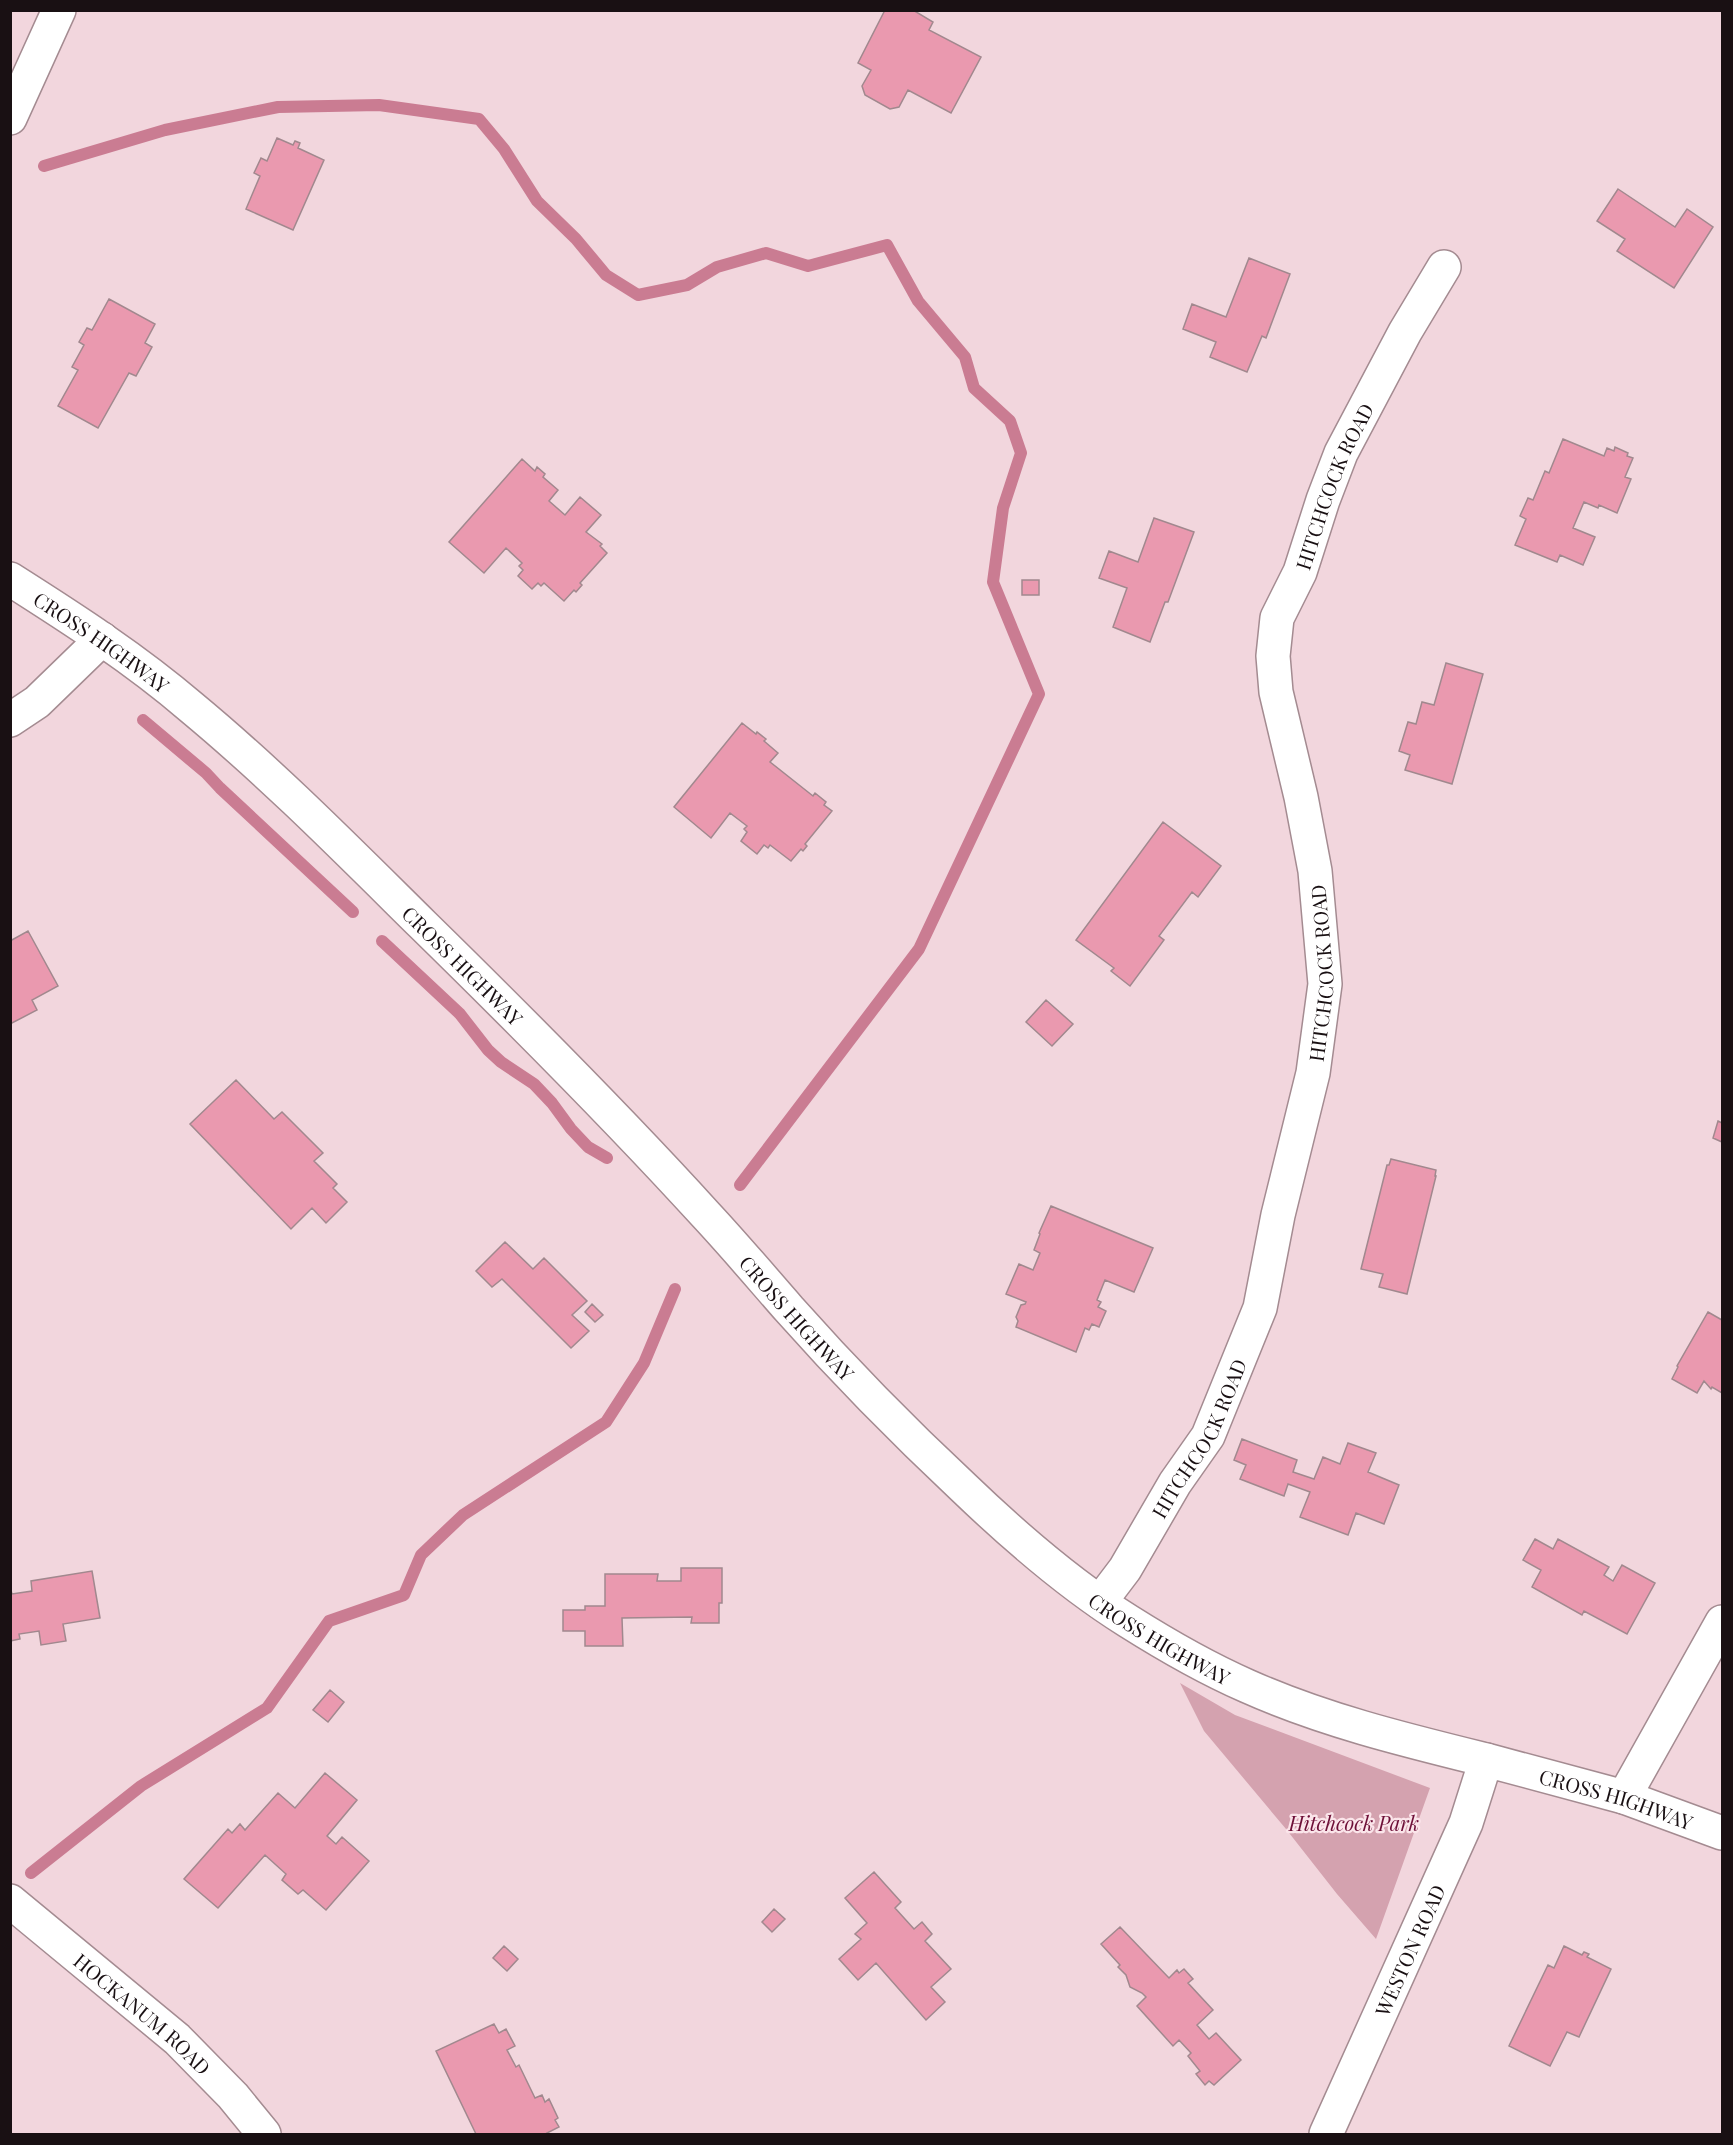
<svg xmlns="http://www.w3.org/2000/svg" width="1733" height="2145" font-family="'Playfair Display',serif">
	<style>
		.green { fill: #d4a2af }
		.lines { fill: none; stroke-linecap: round; stroke-linejoin: round }
		.stream { stroke: #ca7c92; stroke-width: 12 }
		.building { fill: #ea99af; stroke: #a1888e; stroke-width: 1.5 }
		.minor-casing { stroke: #a48b91; stroke-width: 36 }
		.major-casing { stroke: #a48b91; stroke-width: 36 }
		.minor { stroke: #fff; stroke-width: 33 }
		.major { stroke: #fff; stroke-width: 33 }
		.labels { text-anchor: middle; dominant-baseline: central; stroke-width: 4.5; stroke-linejoin: round; paint-order: stroke }
		.street-label { font-size: 20px; fill: #191013; stroke: #fbe5ea }
		.park-label { font-size: 20px; font-style: italic; fill: #6d0f37; stroke: #fbe5ea }
	</style>
	<rect width="100%" height="100%" fill="#f2d6dd"/>
	<path class="green" d="M1180 1683 1235 1715 1430 1788 1376 1939 1337 1894 1286 1829 1204 1731Z"/>
	<g class="lines">
		<path class="stream" d="M44 166 165 130 278 107 379 105 479 119 504 149 537 201 576 239 606 275 638 295 687 285 717 267 766 253 808 266 887 245 918 301 965 357 974 388 1010 421 1021 453 1003 508 993 582 1039 694 919 949 740 1185
			M143 720 206 773 220 788 353 912
			M382 941 460 1014 488 1050 501 1062 534 1084 552 1103 571 1129 588 1147 607 1158
			M31 1873 141 1786 267 1708 329 1621 404 1595 421 1555 463 1515 606 1422 644 1363 675 1289"/>
	</g>
	<path class="building" d="M885 10H913L933 22 929 30 981 57 951 113 908 90 899 107 890 109 865 95 862 86 871 70 858 63Z
		M277 138 293 145 295 141 300 143 298 148 324 160 293 230 246 209 260 176 254 173 261 158 267 161Z
		M1618 189 1675 227 1687 209 1713 227 1674 288 1617 251 1625 239 1597 221Z
		M1249 258 1290 274 1266 338 1262 336 1247 372 1210 357 1216 342 1183 329 1192 304 1226 317Z
		M109 299 155 324 145 343 152 347 136 376 129 373 98 428 58 406 78 370 72 367 84 345 79 342 87 328 92 330Z
		M1563 439 1604 456 1607 448 1614 451 1615 447 1628 453 1627 456 1633 458 1625 477 1631 479 1617 513 1599 505 1598 508 1584 502 1573 528 1595 537 1583 565 1560 555 1557 562 1515 545 1526 519 1520 516 1528 498 1533 500 1545 471 1549 473Z
		M522 459 535 471 537 467 545 474 543 477 558 490 549 501 565 515 580 497 601 515 586 532 602 544 600 546 607 553 580 583 582 585 576 592 574 590 564 601 544 583 541 586 538 583 532 589 518 576 523 570 519 566 522 563 506 548 484 573 449 542Z
		M1154 518 1194 532 1168 602H1165L1150 642 1113 627 1127 588 1099 578 1109 551 1138 562Z
		M1022 580H1039V595H1022Z
		M1446 663 1483 674 1452 784 1405 770 1410 755 1399 751 1408 722 1416 724 1422 702 1434 705Z
		M742 723 756 734 757 732 766 739 764 741 778 753 770 762 813 796 815 793 826 802 824 805 832 811 805 844 807 846 803 851 801 849 791 861 770 845 768 848 764 845 757 854 741 841 747 832 744 829 747 826 730 813 711 838 674 807Z
		M1163 822 1221 866 1198 897 1192 892 1159 936 1164 940 1130 986 1111 971 1114 968 1076 940Z
		M28 931 58 986 32 1000 37 1010 10 1024V941Z
		M1046 1000 1073 1024 1052 1046 1026 1022Z
		M236 1080 274 1119 282 1112 323 1153 314 1161 337 1184 333 1188 347 1202 326 1223 312 1208 291 1229 190 1124Z
		M1718 1121 1722 1123V1142L1713 1138Z
		M1391 1159 1436 1170 1435 1176H1436L1407 1294 1379 1287 1383 1274 1361 1269 1387 1165H1389Z
		M1051 1206 1153 1248 1134 1292 1105 1280 1097 1300 1101 1302 1098 1307 1106 1311 1099 1327 1092 1324 1089 1330 1085 1328 1076 1352 1016 1327 1018 1321 1016 1317 1021 1305 1025 1304 1026 1302 1006 1294 1019 1264 1033 1270 1040 1253 1034 1250 1040 1234 1039 1233Z
		M505 1242 533 1269 544 1258 587 1301 572 1315 589 1331 571 1348 502 1279 492 1287 476 1271Z
		M592 1304 603 1315 595 1322 585 1312Z
		M1708 1312 1722 1320V1393L1712 1387 1711 1389 1704 1381 1697 1393 1672 1379 1678 1367 1677 1366Z
		M1242 1439 1297 1460 1293 1472 1314 1479 1323 1457 1340 1464 1348 1443 1376 1453 1368 1472 1399 1485 1384 1524 1356 1513 1348 1535 1300 1517 1310 1492 1288 1484 1284 1496 1240 1479 1246 1465 1234 1460Z
		M1535 1539 1553 1549 1558 1539 1609 1567 1604 1575 1613 1581 1622 1565 1655 1583 1627 1634 1584 1611 1582 1615 1532 1587 1541 1570 1523 1560Z
		M681 1568H722V1603H719V1623H691L692 1617 622 1618 623 1646H585V1631H563V1610H585V1606H605V1574H658L657 1581H681Z
		M92 1571 100 1618 63 1624 66 1641 41 1645 39 1631 19 1634 20 1639 10 1641V1587L12 1594 32 1591 31 1581Z
		M330 1690 344 1702 328 1722 313 1710Z
		M325 1773 357 1800 327 1836 336 1844 342 1837 369 1861 326 1910 303 1890 298 1894 282 1880 286 1874 265 1855 218 1908 184 1879 228 1829 232 1833 240 1824 245 1830 278 1793 295 1808Z
		M874 1872 901 1902 895 1908 914 1929 922 1922 932 1934 925 1941 951 1969 931 1987 945 2002 926 2020 876 1963 858 1980 839 1959 861 1939 855 1934 867 1923 845 1898Z
		M774 1909 785 1919 772 1932 762 1922Z
		M1120 1927 1169 1978 1177 1970 1179 1973 1184 1969 1193 1979 1188 1983 1213 2010 1197 2025 1209 2039 1216 2033 1241 2060 1214 2085 1209 2081 1205 2085 1196 2074 1200 2071 1188 2056 1191 2053 1179 2040 1173 2046 1137 2006 1146 1997 1142 1993 1130 1987 1126 1975 1118 1967 1120 1965 1101 1944Z
		M504 1946 518 1959 507 1971 493 1958Z
		M1564 1946 1582 1955 1584 1952 1589 1954 1587 1957 1611 1969 1579 2037 1567 2032 1550 2066 1509 2046 1548 1965 1554 1968Z
		M494 2024 499 2033 506 2029 515 2046 507 2050 516 2067 519 2065 535 2098 542 2095 545 2102 549 2099 558 2118 555 2120 559 2127 547 2133 548 2134H476L436 2051Z"/>
	<g class="lines">
		<defs>
			<g id="minor">
				<path d="M10 118 59 10"/>
				<path id="s1" d="M10 579C73 619 135 659 191 707 273 775 347 850 423 925 519 1019 615 1115 706 1215 734 1245 761 1277 789 1309 844 1371 903 1431 964 1488 1015 1537 1069 1584 1128 1621 1166 1645 1206 1668 1247 1686 1323 1720 1405 1740 1486 1760"/>
				<path d="M10 720 37 702 102 639"/>
				<path id="s2" d="M1100 1602 1125 1569 1175 1483 1208 1436 1260 1308 1278 1215 1313 1073 1325 984 1315 871 1301 797 1276 692 1273 656 1277 618 1300 572 1323 500 1341 453 1405 332 1444 267"/>
				<path d="M1624 1797 1722 1622"/>
				<path id="s3" d="M10 1901 177 2039 233 2096 264 2134"/>
			</g>
			<g id="major">
				<path id="s4" d="M1326 2134 1466 1823 1486 1760 1624 1797 1722 1833"/>
			</g>
		</defs>
		<use href="#minor" class="minor-casing"/>
		<use href="#major" class="major-casing"/>
		<use href="#minor" class="minor"/>
		<use href="#major" class="major"/>
	</g>
	<g class="labels">
		<g class="street-label">
			<text stroke="none"><textPath href="#s2" startOffset="1182">HITCHCOCK ROAD</textPath></text>
			<text stroke="none"><textPath href="#s1" startOffset="111">CROSS HIGHWAY</textPath></text>
			<text stroke="none"><textPath href="#s1" startOffset="597">CROSS HIGHWAY</textPath></text>
			<text stroke="none"><textPath href="#s2" startOffset="678">HITCHCOCK ROAD</textPath></text>
			<text stroke="none"><textPath href="#s1" startOffset="1083">CROSS HIGHWAY</textPath></text>
			<text stroke="none"><textPath href="#s2" startOffset="192">HITCHCOCK ROAD</textPath></text>
			<text stroke="none"><textPath href="#s1" startOffset="1569">CROSS HIGHWAY</textPath></text>
			<text stroke="none"><textPath href="#s4" startOffset="543">CROSS HIGHWAY</textPath></text>
			<text stroke="none"><textPath href="#s4" startOffset="202">WESTON ROAD</textPath></text>
			<text stroke="none"><textPath href="#s3" startOffset="174">HOCKANUM ROAD</textPath></text>
		</g>
		<g class="park-label">
			<text x="1354" y="1822">Hitchcock Park</text>
		</g>
	</g>
	<rect width="1733" height="2145" fill="none" stroke="#191013" stroke-width="24"/>
</svg>
